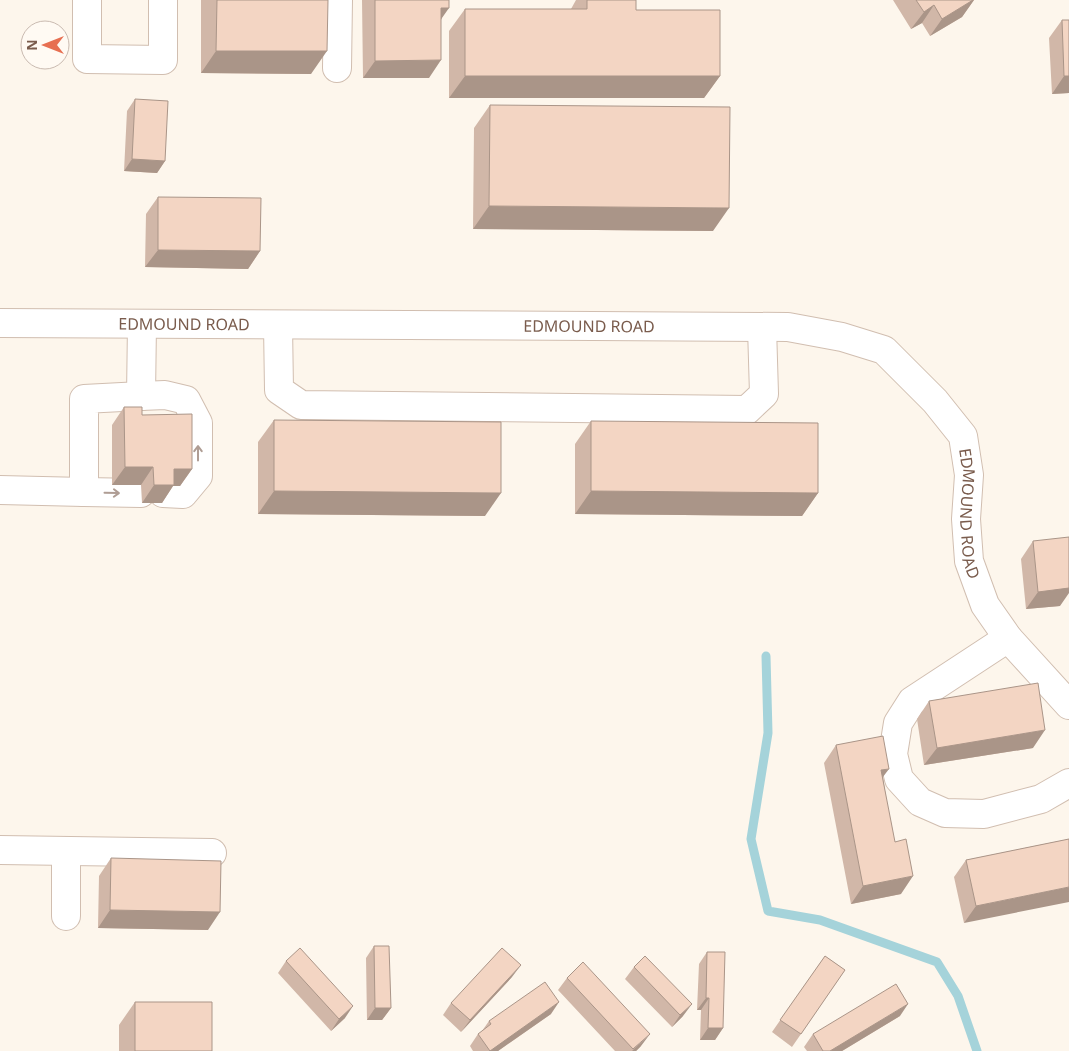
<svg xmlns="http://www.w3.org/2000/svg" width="1069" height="1051" font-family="'Noto Sans',sans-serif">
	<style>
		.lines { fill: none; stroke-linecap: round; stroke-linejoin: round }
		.stream { stroke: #a5d3da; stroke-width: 9 }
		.minor-casing { stroke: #d1beb0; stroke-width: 30 }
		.minor { stroke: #fff; stroke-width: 28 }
		.wall { fill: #d1b7a8 }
		.shaded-wall { fill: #aa9588 }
		.building { fill: #f3d5c3; stroke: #aa9588 }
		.oneway { stroke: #af9d94 }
		.labels { text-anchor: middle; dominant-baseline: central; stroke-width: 4; stroke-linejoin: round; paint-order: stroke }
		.street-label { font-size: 16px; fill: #7a5c4d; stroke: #fffaf3 }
	</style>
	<rect width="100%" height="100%" fill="#fdf6ec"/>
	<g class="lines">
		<path class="stream" d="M766 656 768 733 751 839 768 911 820 920 937 962 958 996 977 1051"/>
		<defs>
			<g id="minor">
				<path d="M87 0V59L163 60V0"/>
				<path d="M337 68 338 0"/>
				<path id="s1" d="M0 323 788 327 842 337 884 350 935 401 963 436 969 475 966 519 969 561 985 605 1008 638 1069 705"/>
				<path d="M278 325 279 390 301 405 747 410 764 394 762 327"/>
				<path d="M141 396 165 395 186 400 198 423V476L183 494 163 493"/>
				<path d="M0 490 84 492V399L141 396 142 324"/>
				<path d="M84 492 141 493"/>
				<path d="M1008 638 912 701 898 723 893 754 899 779 920 802 945 813 984 814 1041 799 1069 783"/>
				<path d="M0 850 212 853"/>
				<path d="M66 851V916"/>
			</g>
		</defs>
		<use href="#minor" class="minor-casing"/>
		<use href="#minor" class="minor"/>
	</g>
	<path class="wall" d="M201 0H328L311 74 201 73Z
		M362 0H449L441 20 429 78H363Z
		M576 0H636V10L720 76 704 98H449V31L465 9H571Z
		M893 0H974L962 17 930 36 922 23 911 29Z
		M1062 20H1069V93L1052 94 1049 38Z
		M135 99 165 161 157 173 124 171 127 111Z
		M490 105 713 231 473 229 474 128Z
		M158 197 260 251 248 269 145 267 146 214Z
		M124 407 142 415 192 469 180 486H173L162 503H142L141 485H112V425Z
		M274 420 485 516 258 514V442Z
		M591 421 818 493 802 516 575 514V444Z
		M1033 541 1060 606 1026 609 1021 559Z
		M929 701 1033 748 924 765 917 719Z
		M836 745 883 777 901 894 851 904 824 763Z
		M1069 839 964 923 954 877 966 860Z
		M111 858 208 930 98 928 99 876Z
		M374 946 391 1008 382 1020H367L366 958Z
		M707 952 723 1028 715 1040H700L701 1010H697L699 964Z
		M825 956 845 970 792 1047 772 1032Z
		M286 961 345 1018 331 1031 278 973Z
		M634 967 683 1016 672 1027 625 979Z
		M512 977 461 1032 443 1015 451 1003Z
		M567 978 641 1046 636 1051H615L558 990Z
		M135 1002 212 1051H119V1025Z
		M551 1014 498 1051H473L470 1046 478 1034 482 1031 489 1021Z
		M900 1016 842 1051H807L804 1047 813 1034Z"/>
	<path class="shaded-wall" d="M973 0H974L962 17 930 36 942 19Z
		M934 5 922 23 911 29 924 12Z
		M441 8H449L437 25Z
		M216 51H327L311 74 201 73Z
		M441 60 429 78H363L375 61Z
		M465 76H720L704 98H449Z
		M1064 76H1069V93L1052 94Z
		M132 159 165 161 157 173 124 171Z
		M489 206 729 208 713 231 473 229Z
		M158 250 260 251 248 269 145 267Z
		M125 467H153L141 485H112Z
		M174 469H192L180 486H173L162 503H142L154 485Z
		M274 491 501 493 485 516 258 514Z
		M591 491 818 493 802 516 575 514Z
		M1069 579V593L1060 606 1026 609 1038 592Z
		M1045 730 1033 748 924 765 937 748Z
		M889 769 876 786 881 770Z
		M913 876 901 894 851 904 863 886Z
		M1069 887V902L964 923 976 906Z
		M110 910 220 912 208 930 98 928Z
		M521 965 512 977 461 1032 470 1020Z
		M706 998H709L701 1010H697Z
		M559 1002 551 1014 498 1051H489Z
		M692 1004 683 1016 672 1027 680 1015Z
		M908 1004 900 1016 842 1051H830Z
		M353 1006 345 1018 331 1031 339 1019Z
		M375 1008H391L382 1020H367Z
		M708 1028H723L715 1040H700Z
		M650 1034 641 1046 636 1051H632Z"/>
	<path class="building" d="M217 0H328L327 51H216Z
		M375 0H449V8H441V60L375 61Z
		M587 0H636V10H720V76H465V9H587Z
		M916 0H973L942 19 934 5 924 12Z
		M1062 20H1069V76H1064Z
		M135 99 168 101 165 161 132 159Z
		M490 105 730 107 729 208 489 206Z
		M158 197 261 198 260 251 158 250Z
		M124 407H142V415L192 414V469H174V485H154L153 467H125Z
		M274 420 501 422V493L274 491Z
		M591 421 818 423V493L591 491Z
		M1069 537V588L1038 592 1033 541Z
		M1038 683 1045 730 937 748 929 701Z
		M883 736 889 769 881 770 895 842 906 839 913 876 863 886 836 745Z
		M1069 839V887L976 906 966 860Z
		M111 858 221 861 220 912 110 910Z
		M374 946H389L391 1008H375Z
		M300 948 353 1006 339 1019 286 961Z
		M502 948 521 965 470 1020 451 1003Z
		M707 952H725L723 1028H708L709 998H706Z
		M645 956 692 1004 680 1015 634 967Z
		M825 956 845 970 801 1034 780 1020Z
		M583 962 650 1034 633 1049 567 978Z
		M545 982 559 1002 490 1051 478 1034 491 1024 489 1021Z
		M896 984 908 1004 830 1051H823L813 1034Z
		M135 1002H212V1051H135Z"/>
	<defs><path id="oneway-shaft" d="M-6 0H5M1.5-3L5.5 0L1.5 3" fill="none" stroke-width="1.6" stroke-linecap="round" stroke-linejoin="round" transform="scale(1.25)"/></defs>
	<g class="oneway">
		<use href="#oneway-shaft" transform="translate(198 453) rotate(-90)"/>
		<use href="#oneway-shaft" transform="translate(112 493) rotate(1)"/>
	</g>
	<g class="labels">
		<g class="street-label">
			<text stroke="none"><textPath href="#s1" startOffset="184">EDMOUND ROAD</textPath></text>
			<text stroke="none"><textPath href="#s1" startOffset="589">EDMOUND ROAD</textPath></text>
			<text stroke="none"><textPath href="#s1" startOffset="1082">EDMOUND ROAD</textPath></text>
		</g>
	</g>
	<g transform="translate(45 45) rotate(270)"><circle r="24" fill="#fffaf3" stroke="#cabbb1"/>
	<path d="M0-4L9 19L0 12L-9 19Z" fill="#e76f51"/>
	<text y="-8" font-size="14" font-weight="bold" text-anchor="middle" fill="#7a5c4d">N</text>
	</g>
</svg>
